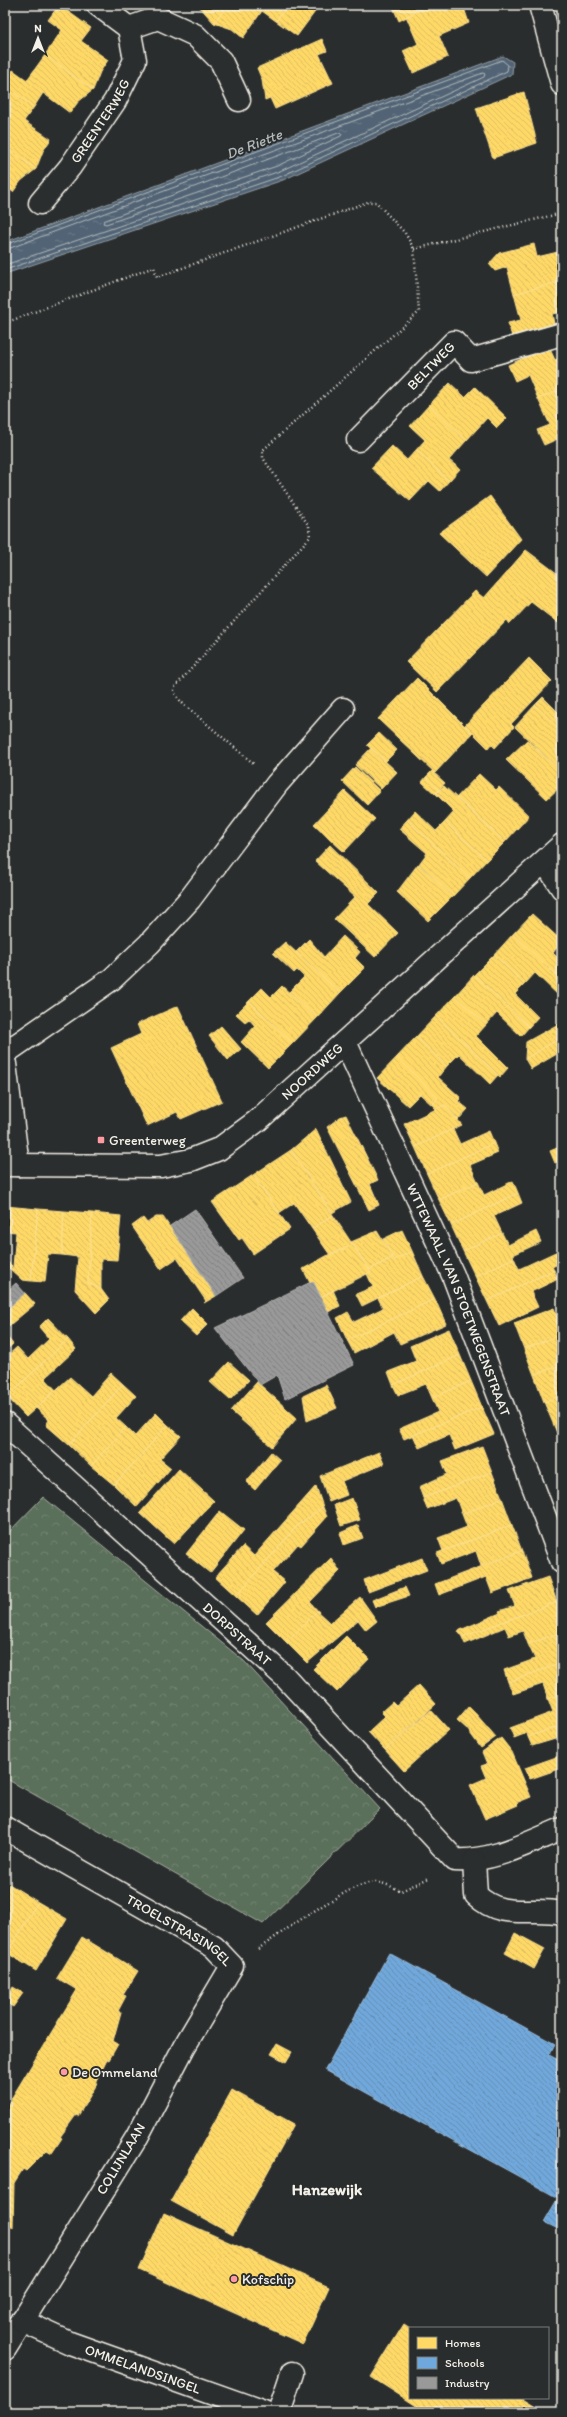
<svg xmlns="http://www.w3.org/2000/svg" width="567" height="2417" font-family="Itim,sans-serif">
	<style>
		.park { fill: url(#park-crowns); stroke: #a7b0a1 }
		.water { fill: url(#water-ripples); stroke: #929ca2 }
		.homes { fill: url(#homes-back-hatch); stroke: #fce08d }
		.schools { fill: url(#schools-back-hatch); stroke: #97bee0 }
		.industry { fill: url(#industry-back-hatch); stroke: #b4b3b1 }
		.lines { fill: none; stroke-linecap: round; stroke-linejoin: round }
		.shore { stroke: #b3b9ba; stroke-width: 1 }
		.minor-casing { stroke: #f4f1e8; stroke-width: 25 }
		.path { stroke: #f4f1e8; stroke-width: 2.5; stroke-dasharray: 1 3; stroke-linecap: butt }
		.minor { stroke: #2a2d2e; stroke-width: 22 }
		.poi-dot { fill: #ff9aa2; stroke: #2a2d2e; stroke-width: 1.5 }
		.labels { text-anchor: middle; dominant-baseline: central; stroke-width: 4; stroke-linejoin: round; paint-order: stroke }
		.street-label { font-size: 14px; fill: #f4f1e8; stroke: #2a2d2e }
		.poi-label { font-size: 14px; fill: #f4f1e8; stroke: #2a2d2e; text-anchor: start }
		.water-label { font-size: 15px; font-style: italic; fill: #b3b9ba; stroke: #2a2d2e }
		.quarter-label { font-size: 16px; font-weight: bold; fill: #f4f1e8; stroke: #2a2d2e }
	</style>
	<defs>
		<pattern id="park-crowns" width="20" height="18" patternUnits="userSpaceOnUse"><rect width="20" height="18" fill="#5a6f5a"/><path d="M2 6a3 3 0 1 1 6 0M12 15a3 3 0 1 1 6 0" fill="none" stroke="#728472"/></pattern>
		<pattern id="water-ripples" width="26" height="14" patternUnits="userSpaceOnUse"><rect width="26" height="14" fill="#516474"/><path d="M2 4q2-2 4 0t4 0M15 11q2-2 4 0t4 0" fill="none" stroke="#6b7b88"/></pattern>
		<pattern id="homes-back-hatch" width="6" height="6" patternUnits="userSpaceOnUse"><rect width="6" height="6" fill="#ffd966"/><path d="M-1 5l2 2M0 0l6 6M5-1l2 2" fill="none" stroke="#dbbc60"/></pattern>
		<pattern id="schools-back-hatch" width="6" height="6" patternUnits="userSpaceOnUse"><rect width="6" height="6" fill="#6fa8dc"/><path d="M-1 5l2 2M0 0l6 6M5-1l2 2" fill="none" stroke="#648baf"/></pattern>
		<pattern id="industry-back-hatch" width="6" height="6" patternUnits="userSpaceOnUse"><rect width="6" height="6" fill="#999"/><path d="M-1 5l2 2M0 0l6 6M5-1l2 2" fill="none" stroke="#818180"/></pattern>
	</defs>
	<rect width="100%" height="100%" fill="#2a2d2e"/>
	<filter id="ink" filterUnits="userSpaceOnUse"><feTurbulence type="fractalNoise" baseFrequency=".025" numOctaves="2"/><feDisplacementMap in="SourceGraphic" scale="8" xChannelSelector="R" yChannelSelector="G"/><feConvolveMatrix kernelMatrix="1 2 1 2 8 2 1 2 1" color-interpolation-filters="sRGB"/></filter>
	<g filter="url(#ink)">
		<path class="park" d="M43 1497 244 1661 380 1809 263 1924 5 1778V1536Z"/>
		<path class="water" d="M503 56 513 62 512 74 283 180 5 274V242Z"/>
		<path class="homes" d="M59 5 91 28 81 41 108 60 100 72 93 90 45 55 62 30 48 20Z
			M198 5H227L214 23Z
			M227 5H287L276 21 262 11 243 38 232 29 214 23Z
			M287 5H320L297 36 276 21Z
			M392 5H430L399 21Z
			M430 5H463L469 23 439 36 448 57 413 73 403 51 418 44 406 16Z
			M322 39 327 51 319 54 333 83 275 109 270 98 265 100 262 80 257 68Z
			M45 55 93 90 78 102 70 113 43 93 34 107 5 87V81L13 70 27 80Z
			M5 87 34 107 24 121 51 139 43 151 36 169 5 147Z
			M524 92 537 143 493 158 476 108Z
			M5 147 36 169 21 181 13 192 5 186Z
			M534 244 537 257 558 252 562 269V281L514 294 507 267 495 271 489 264 499 253Z
			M562 281V312L552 314 555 328 513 340 508 323 521 320 514 294Z
			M549 347 555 360 562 357V389L538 399 528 375 515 381 508 365Z
			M450 383 465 397 475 387 507 418 497 428 487 418 466 441 429 405Z
			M562 389V437L544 445 537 430 550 425 538 399Z
			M429 405 466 441 449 460 460 469 449 481 416 450 425 440 410 426Z
			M392 446 407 460 416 450 449 481 440 491 429 481 410 501 371 468Z
			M490 496 521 539 486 577 439 533Z
			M526 550 562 577V626L531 602 510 624 507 620 437 692 406 662 475 591 484 598Z
			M529 658 552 681 511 724 514 727 495 748 491 744 488 748 465 725Z
			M417 678 472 733 435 773 378 719Z
			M543 697 562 716V732L535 705Z
			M535 705 562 732V772L515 727Z
			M379 733 397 750 385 762 367 745Z
			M527 740 562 772V785L547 799 506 760Z
			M371 748 397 772 381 789 355 765Z
			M355 767 380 791 367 805 342 781Z
			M432 771 445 783 439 790 426 777Z
			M479 774 496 790 499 787 529 816 505 842 456 798Z
			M426 777 439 790 435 794 422 782Z
			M444 786 505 842 487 860 445 822 454 812 436 794Z
			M345 791 375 819 344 852 314 824Z
			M415 811 436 831 445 822 487 860 470 878 407 820Z
			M407 820 470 878 453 896 419 864 427 853 399 829Z
			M330 845 379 893 368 904 398 933 375 957 334 919 355 897 315 861Z
			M418 864 453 896 428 921 397 892Z
			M532 914 562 941 553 953 562 962V980L513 934Z
			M513 934 562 980V996L560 997 535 973 525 984 494 955Z
			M343 936 360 952 355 958 365 968 340 993 296 952 309 939 324 957Z
			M285 942 340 993 317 1018 289 992 304 977 297 970 294 973 273 953Z
			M494 955 525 984 515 994 538 1017 529 1027 474 975Z
			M474 975 529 1027 521 1036 497 1013 486 1025 455 996Z
			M282 986 317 1018 293 1043 249 1001 262 988 271 997Z
			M455 996 486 1025 476 1036 508 1068 500 1077 436 1016Z
			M249 1001 293 1043 268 1068 241 1042 255 1026 249 1019 245 1022 236 1014Z
			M178 1006 222 1101 181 1119 177 1112 147 1126 111 1048 141 1034 137 1024Z
			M436 1016 498 1075 490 1084 459 1054 447 1066 416 1037Z
			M562 1022V1037L525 1059 526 1042Z
			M221 1026 241 1049 228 1060 209 1036Z
			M416 1037 447 1066 438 1077 461 1098 458 1101 468 1109 458 1120 445 1105 436 1109 432 1105 438 1098 397 1057Z
			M562 1037V1051L531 1069 525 1059Z
			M397 1057 438 1098 432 1105 420 1094 408 1106 377 1078Z
			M445 1105 462 1125 415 1147 404 1124Z
			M346 1115 378 1180 370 1184 379 1205 369 1210 327 1127 340 1117Z
			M316 1129 351 1202 332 1213 291 1150Z
			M453 1129 460 1144 489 1131 494 1143 427 1174 415 1147Z
			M494 1143 498 1153 470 1165 478 1182 439 1200 427 1174Z
			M562 1146V1160L555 1163 550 1151Z
			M291 1150 333 1215 312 1229 294 1203 279 1213 253 1175Z
			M253 1175 290 1229 253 1254 242 1238 239 1240 212 1202Z
			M513 1181 518 1193 451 1225 439 1200 478 1182 484 1195Z
			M518 1193 522 1203 494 1216 502 1233 463 1251 451 1225Z
			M5 1206 38 1209 31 1281 22 1280 10 1269 13 1267 16 1232 5 1231Z
			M38 1209 64 1211 62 1255 48 1254 45 1282 31 1281Z
			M64 1211 92 1213 88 1283 101 1289 109 1300 96 1313 75 1290 78 1257 62 1255Z
			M92 1213 121 1216 117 1260 101 1259V1289L88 1283Z
			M333 1215 353 1245 330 1255 312 1229Z
			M156 1217H163L216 1296 204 1303 206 1301 177 1258 161 1269 132 1226 143 1218 147 1223Z
			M402 1230 412 1251 394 1260 383 1239Z
			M377 1231 393 1257 369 1270 351 1242Z
			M536 1231 541 1242 513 1255 514 1258 475 1276 463 1251 502 1233 508 1245Z
			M353 1245 371 1272 321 1297 313 1281 310 1283 303 1269 330 1254Z
			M562 1249V1262L552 1267 554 1270 487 1301 475 1276 514 1258 519 1269Z
			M412 1251 423 1276 362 1306 356 1294 373 1287 367 1274 371 1272 369 1270 393 1257 394 1260Z
			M5 1259 12 1266 5 1273Z
			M554 1270 558 1279 531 1292 538 1307 499 1326 487 1301Z
			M423 1276 435 1299 347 1340 337 1318 348 1312 354 1322 383 1308 378 1298Z
			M333 1290 340 1306 328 1312 321 1297Z
			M25 1293 35 1304 5 1329V1311Z
			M435 1299 446 1324 400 1344 394 1332 354 1353 347 1340Z
			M192 1308 208 1324 196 1336 180 1321Z
			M554 1308 559 1322 562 1321V1334L524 1349 514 1323Z
			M48 1318 68 1339 7 1397 5 1358 17 1347 28 1359 49 1339 39 1327Z
			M449 1329 460 1355 393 1385 388 1372 416 1361 410 1346Z
			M562 1334V1364L534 1375 524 1349Z
			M5 1335 13 1344 5 1351Z
			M68 1339 76 1349 45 1378 56 1390 26 1417 7 1397Z
			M460 1355 471 1381 432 1398 426 1384 398 1395 393 1385Z
			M229 1362 249 1380 230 1400 210 1382Z
			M562 1364V1395L544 1402 534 1375Z
			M111 1373 123 1384 69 1445 46 1425 49 1420 36 1408 70 1377 91 1396Z
			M471 1381 482 1407 404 1439 399 1429 438 1412 432 1398Z
			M257 1382 297 1418 272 1447 231 1411Z
			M123 1384 136 1396 116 1418 126 1427 91 1466 69 1445Z
			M326 1385 337 1408 307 1421 303 1396Z
			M562 1395V1425L555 1428 544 1402Z
			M482 1407 494 1434 455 1450 449 1435 419 1448 413 1435Z
			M156 1413 168 1425 114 1485 91 1466 126 1427 135 1436Z
			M168 1425 181 1436 160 1459 171 1468 137 1507 114 1485Z
			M562 1425V1446L555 1428Z
			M482 1446 492 1472 423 1498 419 1487 447 1474 442 1461Z
			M271 1452 280 1460 255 1490 246 1482Z
			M379 1452 384 1464 342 1481 347 1495 329 1502 320 1476Z
			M179 1469 214 1501 174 1544 140 1513Z
			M492 1472 502 1498 462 1514 456 1498 427 1509 423 1498Z
			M316 1486 323 1507 298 1525 236 1596 215 1577 243 1546 254 1556Z
			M352 1498 360 1520 341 1526 334 1505Z
			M502 1498 512 1525 443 1551 438 1538 467 1527 462 1514Z
			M323 1507 327 1517 301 1546 298 1544 273 1572 285 1582 257 1615 236 1596 298 1525Z
			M220 1511 244 1530 210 1573 186 1554Z
			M358 1525 363 1538 344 1545 340 1533Z
			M512 1525 522 1551 481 1566 476 1551 441 1564 437 1553Z
			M522 1551 532 1578 492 1593 486 1577 439 1595 435 1584Z
			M331 1558 340 1571 310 1602 319 1612 317 1611 286 1642 266 1622Z
			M422 1558 427 1570 368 1592 364 1580Z
			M548 1577 557 1602 462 1637 458 1631 500 1613 499 1611 515 1606 509 1591Z
			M405 1587 409 1596 375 1607 372 1600Z
			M360 1597 377 1621 366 1630 358 1620 307 1663 286 1642 317 1611 330 1623Z
			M557 1602 562 1615V1632L528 1644 523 1631 509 1636 505 1627 465 1644 462 1637Z
			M562 1632V1663L508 1682 504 1670 535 1659 528 1644Z
			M346 1636 369 1659 337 1692 313 1669Z
			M562 1663V1694L548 1699 543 1684 513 1694 508 1682Z
			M419 1685 436 1704 385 1750 368 1732 385 1716 381 1712 392 1702 396 1706Z
			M562 1694V1725L528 1737 527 1733 514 1738 510 1728 553 1712 548 1699Z
			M469 1706 496 1737 481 1748 467 1729 457 1720Z
			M431 1710 449 1730 404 1771 385 1750Z
			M562 1725V1737L532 1746 528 1737Z
			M501 1738 512 1752 531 1797 516 1803 518 1805 485 1819 470 1785 486 1778 481 1766 487 1764 482 1752Z
			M562 1755V1768L530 1779 525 1768Z
			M9 1884 38 1902 7 1953 5 1952V1891Z
			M38 1902 67 1919 36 1971 7 1953Z
			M515 1933 545 1949 534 1969 505 1953Z
			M82 1937 138 1971 123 1995 126 1996 118 2011 121 2012 113 2041 118 2044 109 2060 107 2059 95 2083 97 2084 78 2116 76 2115 60 2137 62 2138 52 2153 47 2150 26 2171 23 2169 14 2183 13 2227 5 2222V2109L77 1990 57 1978Z
			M13 1987 23 1993 13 2007 5 2002Z
			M277 2044 292 2052 286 2062 271 2054Z
			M232 2090 294 2124 233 2235 171 2201Z
			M164 2213 329 2287 303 2344 139 2270Z
			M404 2324 410 2328V2398H520L543 2412H426L371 2377Z"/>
		<path class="schools" d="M389 1953 555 2044 549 2055 562 2062V2231L544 2222 558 2198 325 2070Z"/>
		<path class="industry" d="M195 1209 243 1278 216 1296 170 1226Z
			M313 1281 354 1365 285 1399 277 1375 260 1385 215 1328Z
			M16 1283 25 1293 5 1311V1293Z"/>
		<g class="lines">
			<path class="shore" d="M339 133 342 134 341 136 277 166 106 224 103 223 104 221Z
				M5 245 502 60 508 65 507 71 282 176 5 270
				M5 250 483 73 485 74 484 77 280 171 5 265"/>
			<defs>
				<g id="minor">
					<path d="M540 5 562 84"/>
					<path d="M129 28 158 18 195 35 221 61 239 100"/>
					<path id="s1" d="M40 203 70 167 115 101 135 60 129 28 98 5"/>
					<path id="s2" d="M358 440 454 342 471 360 562 334"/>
					<path d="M545 862 562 888"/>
					<path id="s3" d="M345 1042 453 1275 562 1562"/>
					<path d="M5 1053 112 979 149 944 190 899 277 784 343 709"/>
					<path d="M5 1064 18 1165"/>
					<path id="s4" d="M5 1165 161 1166 191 1160 219 1149 257 1121 562 845"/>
					<path id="s5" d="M5 1424 285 1677 455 1860C493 1862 527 1843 562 1829"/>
					<path id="s6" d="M5 1828 214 1947 232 1966 184 2047 137 2137 5 2349"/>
					<path d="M474 1861 476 1895C503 1921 530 1906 562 1913"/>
					<path id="s7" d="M22 2321 70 2343 264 2412"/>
					<path d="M279 2412 292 2373"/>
				</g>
			</defs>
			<use href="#minor" class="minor-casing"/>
			<path class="path" d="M414 249 562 213
				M5 323 154 267 157 277 368 202H376L405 233 414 249 419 312 263 450V458L309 526 310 537 174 688V692L181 702 254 764
				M258 1949C280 1934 351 1882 375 1882 383 1882 394 1888 401 1891L429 1878"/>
			<use href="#minor" class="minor"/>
		</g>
	</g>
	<g class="poi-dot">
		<rect x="97" y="1136" width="8" height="8" rx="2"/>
		<circle cx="64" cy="2072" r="4"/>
		<circle cx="234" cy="2279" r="4"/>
	</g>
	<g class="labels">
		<g class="street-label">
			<text stroke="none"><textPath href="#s1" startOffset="102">GREENTERWEG</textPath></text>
			<text stroke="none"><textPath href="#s2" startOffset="104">BELTWEG</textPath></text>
			<text stroke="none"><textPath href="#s4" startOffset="338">NOORDWEG</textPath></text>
			<text stroke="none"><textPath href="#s3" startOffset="282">WTTEWAALL VAN STOETWEGENSTRAAT</textPath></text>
			<text stroke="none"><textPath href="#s5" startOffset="313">DORPSTRAAT</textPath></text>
			<text stroke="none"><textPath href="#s6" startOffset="202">TROELSTRASINGEL</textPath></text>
			<text transform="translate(121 2159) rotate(-59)">COLIJNLAAN</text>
			<text stroke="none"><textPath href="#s7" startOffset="130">OMMELANDSINGEL</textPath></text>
		</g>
		<g class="poi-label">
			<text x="109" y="1140">Greenterweg</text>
			<text x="72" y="2072">De Ommeland</text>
			<text x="242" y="2279">Kofschip</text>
		</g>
		<g class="water-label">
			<text transform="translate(254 144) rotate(-21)">De Riette</text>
		</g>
		<g class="quarter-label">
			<text x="327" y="2189">Hanzewijk</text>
		</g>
	</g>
	<rect width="567" height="2417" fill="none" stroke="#2a2d2e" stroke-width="20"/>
	<rect x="10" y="10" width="547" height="2397" fill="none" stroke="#f4f1e8" stroke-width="1.5" filter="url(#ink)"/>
	<rect x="409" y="2327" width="140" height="72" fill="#2a2d2e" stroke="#7b7b78"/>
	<rect x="417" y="2337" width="20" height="12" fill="#ffd966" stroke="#7b7b78"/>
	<text x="445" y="2347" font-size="12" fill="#f4f1e8">Homes</text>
	<rect x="417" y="2357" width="20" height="12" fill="#6fa8dc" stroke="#7b7b78"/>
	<text x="445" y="2367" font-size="12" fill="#f4f1e8">Schools</text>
	<rect x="417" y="2377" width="20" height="12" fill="#999999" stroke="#7b7b78"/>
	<text x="445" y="2387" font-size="12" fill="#f4f1e8">Industry</text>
	<g transform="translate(38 38)" stroke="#2a2d2e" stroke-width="3" paint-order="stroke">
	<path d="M0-3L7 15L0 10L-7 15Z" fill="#f4f1e8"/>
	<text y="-6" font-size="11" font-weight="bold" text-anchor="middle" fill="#f4f1e8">N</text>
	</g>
</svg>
